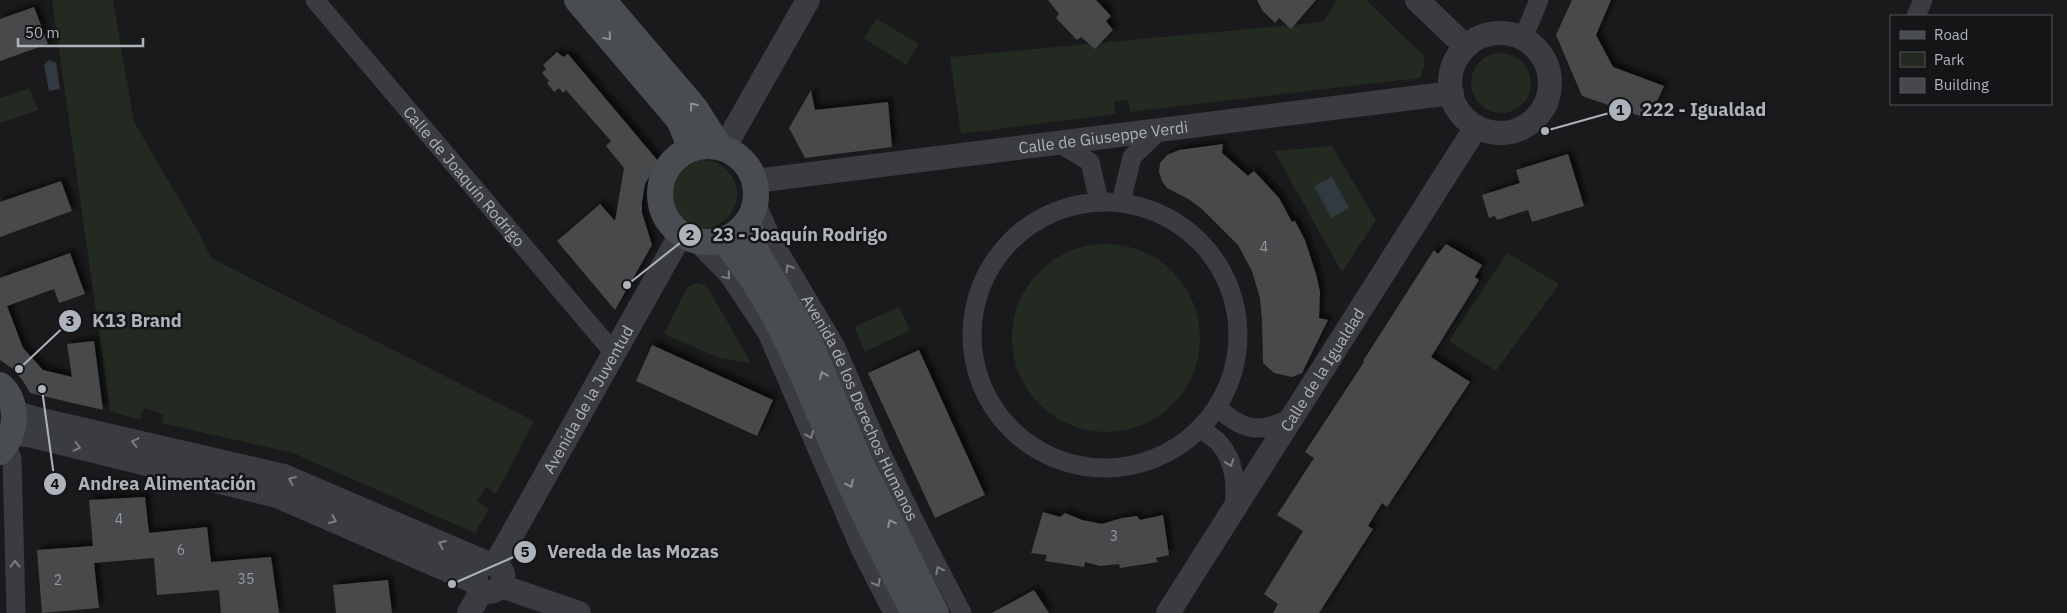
<svg xmlns="http://www.w3.org/2000/svg" width="2067" height="613" font-family="'IBM Plex Sans',sans-serif">
	<style>
		.green { fill: #222a22 }
		.water { fill: #303a40 }
		.building { fill: #47484c; filter: url(#shadow) }
		.lines { fill: none; stroke-linecap: round; stroke-linejoin: round }
		.minor { stroke: #3b3c41; stroke-width: 19 }
		.tertiary { stroke: #3b3c41; stroke-width: 24 }
		.secondary { stroke: #494c51; stroke-width: 26 }
		.oneway { stroke: #8a8f96 }
		.oneway2 { stroke: #7a7d84 }
		.labels { text-anchor: middle; dominant-baseline: central; stroke-width: 5; stroke-linejoin: round; paint-order: stroke }
		.number-label { font-size: 14px; fill: #94989f }
		.street-label { font-size: 16px; fill: #adb3bb; stroke: #151517 }
		.leader { fill: none; stroke: #adb3bb; stroke-width: 2 }
		.callout-dot { fill: #adb3bb; stroke: #151517; stroke-width: 2 }
		.mark-label { font-size: 15px; text-anchor: middle; font-weight: bold; fill: #111 }
		.callout-label { font-size: 18px; text-anchor: middle; font-weight: bold; fill: #adb3bb; stroke: #151517; stroke-width: 5; stroke-linejoin: round; paint-order: stroke }
	</style>
	<defs>
		<filter id="shadow"><feDropShadow dx="4.5" dy="-4.5" stdDeviation="2.5" flood-color="#0009"/></filter>
	</defs>
	<rect width="100%" height="100%" fill="#1a1a1c"/>
	<path class="green" d="M52 0H113L134 122 200 235 211 258 534 421 496 494 486 487 477 501 489 509 475 533 293 453 161 423 164 414 144 408 140 420 110 411Z
		M1337 0H1366L1424 56V66L1420 78 1130 112 1128 100 1114 101 1115 114 961 134 950 57 1323 22Z
		M877 19 919 44 906 65 864 38Z
		M1471 83a30 30 0 1 1 60 0a30 30 0 1 1-60 0Z
		M29 88 38 110 0 123V98Z
		M1332 146 1376 220 1342 272 1274 151Z
		M669 194a34 34 0 1 1 68 0a34 34 0 1 1-68 0Z
		M1012 338a94 94 0 1 1 188 0a94 94 0 1 1-188 0Z
		M1507 253 1559 284 1496 371 1449 341Z
		M696 283 706 285 751 363 719 358 664 334 687 288Z
		M899 307 910 330 865 352 854 327Z"/>
	<path class="water" d="M49 60 56 63 60 89 49 91 44 65Z
		M1332 177 1349 208 1331 218 1314 186Z"/>
	<path class="building" d="M1048 0H1096L1111 16 1106 21 1113 30 1095 49 1081 37 1077 40 1056 18 1059 14Z
		M1257 0H1316L1291 29 1279 18 1275 23 1262 10Z
		M1572 0H1611L1596 35 1613 67 1664 86 1649 119 1582 96 1556 35Z
		M34 7 48 44 0 61V19Z
		M557 52 563 57 568 54 658 161 645 184 642 202V213L652 245 615 310 557 241 600 204 615 221 624 168 606 146 611 141 566 90 563 93 559 88 554 92 547 83 549 81 542 73 546 69 543 65Z
		M811 90 815 110 888 102 892 147 805 158 789 128Z
		M1223 144 1222 153 1248 176 1254 171 1279 198 1292 222 1295 221 1305 240 1316 274 1320 292 1319 318 1328 320 1302 373 1292 377 1274 373 1263 363 1262 320 1260 298 1252 271 1238 245 1203 210 1190 200 1167 188 1162 181 1159 172 1160 163 1167 155 1179 150Z
		M1568 154 1584 206 1532 222 1528 210 1497 220 1495 216 1489 218 1482 195 1520 183 1516 170Z
		M61 181 72 211 0 237V202Z
		M1446 244 1482 265 1475 277 1479 280 1431 357 1470 382 1387 507 1382 503 1368 526 1373 529 1319 613H1273L1278 604 1264 594 1303 531 1277 515 1314 458 1305 452 1364 362 1363 361 1434 250 1438 254Z
		M70 253 85 294 59 303 54 289 7 306 23 348 43 370 72 377 67 344 94 341 103 410 30 393 23 381 13 369 0 360V278Z
		M652 345 773 400 757 436 636 381Z
		M919 350 985 495 935 518 868 373Z
		M145 497 149 533 207 527 211 562 271 557 279 613H221L219 590 157 595 154 558 94 563 99 608 42 613 37 550 93 546 89 500Z
		M1043 512 1060 517 1065 513 1082 520 1102 524 1122 518 1137 516 1140 520 1163 515 1169 555 1156 558 1158 562 1120 568 1119 564 1100 566 1085 562 1084 567 1045 561 1047 555 1031 553Z
		M388 580 392 613H336L333 585Z
		M1034 590 1049 613H992Z"/>
	<g class="lines">
		<g class="minor">
			<path id="s1" d="M315 0 614 353"/>
			<path d="M1916 16 1923 0"/>
			<path d="M1523 38 1539 0"/>
			<path d="M1057 142 1090 162 1099 201"/>
			<path d="M1121 202 1132 157 1161 129"/>
			<circle cx="1105" cy="335" r="133"/>
			<path id="s2" d="M756 203 773 241 835 345 881 452 920 532 962 613"/>
			<path d="M694 240 729 276 767 333 861 551 893 613"/>
			<path d="M1217 407C1243 431 1259 434 1291 418"/>
			<path d="M1200 428C1206 433 1214 437 1219 443 1236 461 1236 487 1234 510"/>
			<path d="M6 446 12 458 16 613"/>
		</g>
		<g class="tertiary">
			<path d="M1417 0 1466 47"/>
			<circle cx="1500" cy="83" r="50"/>
			<path d="M724 148 808 0"/>
			<path id="s3" d="M755 181 1452 93"/>
			<path d="M14 412 33 418 284 476 487 563C523 569 490 611 475 582L477 570 487 563"/>
			<path d="M12 434 29 435 277 496 475 582"/>
			<path id="s4" d="M495 565 681 234"/>
			<path d="M501 586 579 613"/>
			<path d="M469 613 482 590"/>
			<path id="s5" d="M1168 613 1476 127"/>
		</g>
		<path class="secondary" d="M577 0 679 120 691 149
			M603 0 695 108 720 147
			M660 194a48 48 0 1 1 96 0a48 48 0 1 1-96 0Z
			M748 222 757 253 810 343 861 463 936 613
			M723 240C780 306 808 391 844 470 865 519 890 566 914 613
			M0 385C20 401 17 435 0 452"/>
	</g>
	<defs><path id="oneway-chevron" d="M-2-3.5L2.5 0L-2 3.5" fill="none" stroke-width="1.6" stroke-linecap="round" stroke-linejoin="round" transform="scale(1.25)"/></defs>
	<g class="oneway">
		<use href="#oneway-chevron" transform="translate(608 37) rotate(50)"/>
		<use href="#oneway-chevron" transform="translate(693 106) rotate(-128)"/>
		<use href="#oneway-chevron" transform="translate(823 375) rotate(-113)"/>
		<use href="#oneway-chevron" transform="translate(850 484) rotate(64)"/>
		<use href="#oneway-chevron" transform="translate(891 523) rotate(-116)"/>
	</g>
	<g class="oneway2">
		<use href="#oneway-chevron" transform="translate(789 268) rotate(-121)"/>
		<use href="#oneway-chevron" transform="translate(727 276) rotate(50)"/>
		<use href="#oneway-chevron" transform="translate(810 435) rotate(67)"/>
		<use href="#oneway-chevron" transform="translate(135 442) rotate(-167)"/>
		<use href="#oneway-chevron" transform="translate(77 447) rotate(14)"/>
		<use href="#oneway-chevron" transform="translate(1230 463) rotate(70)"/>
		<use href="#oneway-chevron" transform="translate(292 480) rotate(-157)"/>
		<use href="#oneway-chevron" transform="translate(333 520) rotate(23)"/>
		<use href="#oneway-chevron" transform="translate(442 544) rotate(-157)"/>
		<use href="#oneway-chevron" transform="translate(15 564) rotate(-91)"/>
		<use href="#oneway-chevron" transform="translate(939 570) rotate(-117)"/>
		<use href="#oneway-chevron" transform="translate(877 583) rotate(62)"/>
	</g>
	<g class="labels">
		<g class="number-label">
			<text x="1264" y="247">4</text>
			<text x="119" y="519">4</text>
			<text x="1114" y="536">3</text>
			<text x="181" y="550">6</text>
			<text x="246" y="579">35</text>
			<text x="58" y="580">2</text>
		</g>
		<g class="street-label">
			<text stroke="none"><textPath href="#s3" startOffset="351">Calle de Giuseppe Verdi</textPath></text>
			<text stroke="none"><textPath href="#s1" startOffset="231">Calle de Joaquín Rodrigo</textPath></text>
			<text stroke="none"><textPath href="#s5" startOffset="288">Calle de la Igualdad</textPath></text>
			<text stroke="none"><textPath href="#s4" startOffset="190">Avenida de la Juventud</textPath></text>
			<text stroke="none"><textPath href="#s2" startOffset="230">Avenida de los Derechos Humanos</textPath></text>
		</g>
	</g>
	<path class="leader" d="M1545 131L1620 110M627 285L690 235M19 369L70 321M42 389L55 484M452 584L525 552"/>
	<g class="callout-dot">
		<circle cx="1545" cy="131" r="5"/>
		<circle cx="627" cy="285" r="5"/>
		<circle cx="19" cy="369" r="5"/>
		<circle cx="42" cy="389" r="5"/>
		<circle cx="452" cy="584" r="5"/>
		<circle cx="1620" cy="110" r="12"/>
		<circle cx="690" cy="235" r="12"/>
		<circle cx="70" cy="321" r="12"/>
		<circle cx="55" cy="484" r="12"/>
		<circle cx="525" cy="552" r="12"/>
	</g>
	<g class="mark-label">
		<text x="1620" y="115">1</text>
		<text x="690" y="240">2</text>
		<text x="70" y="326">3</text>
		<text x="55" y="489">4</text>
		<text x="525" y="557">5</text>
	</g>
	<g class="callout-label">
		<text x="1704" y="116">222 - Igualdad</text>
		<text x="800" y="241">23 - Joaquín Rodrigo</text>
		<text x="137" y="327">K13 Brand</text>
		<text x="167" y="490">Andrea Alimentación</text>
		<text x="633" y="558">Vereda de las Mozas</text>
	</g>
	<rect x="1890" y="15" width="162" height="90" fill="#151517" stroke="#525459"/>
	<rect x="1900" y="31" width="25" height="8" fill="#494c51" stroke="#525459"/>
	<text x="1934" y="40" font-size="15" fill="#adb3bb">Road</text>
	<rect x="1900" y="52" width="25" height="15" fill="#222a22" stroke="#525459"/>
	<text x="1934" y="65" font-size="15" fill="#adb3bb">Park</text>
	<rect x="1900" y="78" width="25" height="15" fill="#47484c" stroke="#525459"/>
	<text x="1934" y="90" font-size="15" fill="#adb3bb">Building</text>
	<path d="M18 38v8h125v-8" fill="none" stroke="#adb3bb" stroke-width="2.5"/>
	<text x="25" y="38" font-size="15" fill="#adb3bb" stroke="#151517" stroke-width="4" paint-order="stroke">50 m</text>
</svg>
